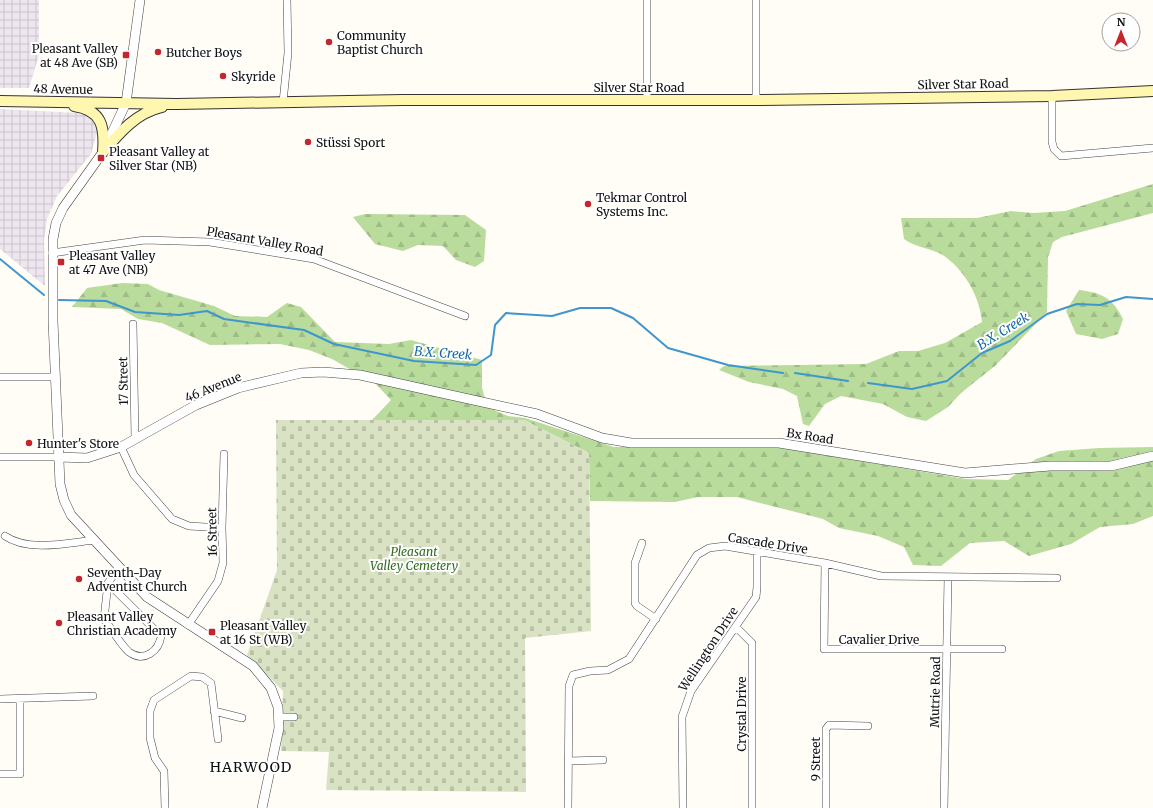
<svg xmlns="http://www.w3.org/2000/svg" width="1153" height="808" font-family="Merriweather,serif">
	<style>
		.industrial { fill: url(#industrial-grid) }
		.forest { fill: url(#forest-firs) }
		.cemetery { fill: url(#cemetery-stones) }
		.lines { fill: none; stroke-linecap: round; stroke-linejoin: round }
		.stream { stroke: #3f96cf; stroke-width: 2 }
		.minor-casing { stroke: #444; stroke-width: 8 }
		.tertiary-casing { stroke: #444; stroke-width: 10 }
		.secondary-casing { stroke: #333; stroke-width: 12 }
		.minor { stroke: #fff; stroke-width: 7 }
		.tertiary { stroke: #fff; stroke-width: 9 }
		.secondary { stroke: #fff6b0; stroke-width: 10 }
		.poi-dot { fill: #c4262e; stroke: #fff; stroke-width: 1.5 }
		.labels { text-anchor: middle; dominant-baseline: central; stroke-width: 4; stroke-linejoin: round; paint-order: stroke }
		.poi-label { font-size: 12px; fill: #111; stroke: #fff; text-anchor: start }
		.street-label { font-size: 12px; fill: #111; stroke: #fff }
		.park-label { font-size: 12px; font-style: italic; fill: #2f6b1f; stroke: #fff }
		.water-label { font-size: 13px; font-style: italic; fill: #1768a6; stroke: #fff }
		.quarter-label { font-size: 14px; letter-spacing: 1px; fill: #111; stroke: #fff }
	</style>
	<defs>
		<pattern id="industrial-grid" width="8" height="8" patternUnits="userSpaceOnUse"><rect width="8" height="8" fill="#eee6ef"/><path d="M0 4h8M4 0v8" fill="none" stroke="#cbc4cc"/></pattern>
		<pattern id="forest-firs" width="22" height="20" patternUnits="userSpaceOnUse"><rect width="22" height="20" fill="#b9dc9c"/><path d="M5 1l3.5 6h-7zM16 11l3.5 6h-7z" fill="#9ebc85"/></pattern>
		<pattern id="cemetery-stones" width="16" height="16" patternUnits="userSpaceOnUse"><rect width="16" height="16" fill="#d9e3c4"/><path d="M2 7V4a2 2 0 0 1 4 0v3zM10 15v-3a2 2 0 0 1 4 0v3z" fill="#b9c2a7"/></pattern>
	</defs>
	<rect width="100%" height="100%" fill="#fffdf5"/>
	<path class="industrial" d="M0 0H39V55L29 88H0Z
		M0 109 79 113 90 116 98 129 91 154 57 196 47 219 44 240 45 286 0 249Z"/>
	<path class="forest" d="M1153 184V213L1062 237 1053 242 1048 257 1047 312 996 365 961 393 948 407 926 421 907 417 883 404 841 396 825 404 809 426 803 424 797 396 783 389 749 382 719 370 724 366 866 364 899 351H918L945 343 982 322C980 297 964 268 941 254 929 248 915 247 904 239L901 218H977L1011 211 1033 213 1065 211Z
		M365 214 465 215 486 230 484 261 475 267 456 260 443 246 418 245 403 251 375 244 353 217Z
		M122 283 148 284 159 290 214 306 235 316 267 317 287 303 301 307 335 342 389 344 411 340 482 360V388L486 402 496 411 508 416 525 418 614 447H778L966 479 1008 480 1036 459 1059 451 1099 448 1153 447V516L1133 524 1100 527 1071 544 1029 556 1004 541 970 543 941 566 913 565 904 547 878 536 839 528 823 519 737 497H698L675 502 590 501 589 453 524 420H372L391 400 376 384 332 359 309 350 280 344 210 345 162 323 138 319 121 309 72 307 87 288Z
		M1079 290C1102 293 1112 297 1123 319L1118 334 1102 339 1076 334 1066 311Z"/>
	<path class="cemetery" d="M276 420H524L589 453 591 631 525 638 526 792 326 790 329 752 281 751 283 691 247 655 277 570Z"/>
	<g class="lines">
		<path class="stream" d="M0 259 44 295
			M59 300 106 301 135 312 179 315 207 311 224 319 304 330 334 344 414 361 476 365 491 355 495 325 506 313 552 316 580 308H611L633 318 668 348 728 365 783 373
			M795 373 848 381
			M868 383 912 389 947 381 982 353 1010 341 1047 314 1077 304 1100 305 1126 297 1153 299"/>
		<defs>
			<path id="minor" d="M647 0V100
				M1052 96V142L1054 149 1061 156 1153 148
				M756 100V0
				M283 102 288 53 287 0
				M52 253 145 240 210 242 314 259 465 316
				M133 324 135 438
				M0 377H54
				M121 447 134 475 172 519 189 526 222 528
				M0 457H58
				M5 536C28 552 68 543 94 540
				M642 543 635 563V603L637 606 656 619
				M825 563 824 649H1002
				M108 583 161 636C159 651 144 663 129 652 121 645 111 628 104 619L108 583 119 567
				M188 625 218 581 223 563 222 528 224 454
				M736 627 752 643V808
				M0 699 93 696
				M214 711 242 718
				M279 717H294
				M568 761 603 760
				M0 774H20V699
				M165 808 164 771 155 758 150 738V711L154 700 191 676 202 677 211 683 218 739
				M568 808 569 686 573 675 590 671 608 670 629 659 697 555 709 548 725 546 825 563 881 576 1057 578
				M683 808 682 717 691 691 756 597 757 587V552
				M826 808V729L829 725 868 726
				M944 808 948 577"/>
			<path id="tertiary" d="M140 0 126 103 103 152 63 208 56 223 53 239V321L60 484 64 500 71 515 147 597 253 666 271 688 278 707 279 728 262 808
				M58 457 87 458 121 447 196 405 238 388 301 373 323 372 360 375 537 414 602 438 631 443H779L965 473 1050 466H1111L1153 456"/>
			<path id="secondary" d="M0 101 177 104 402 100H756L1052 96 1153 91
				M74 106C102 110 105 127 103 152
				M103 152C120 132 136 113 162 107"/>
		</defs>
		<use href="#minor" class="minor-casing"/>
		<use href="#tertiary" class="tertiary-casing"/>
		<use href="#secondary" class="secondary-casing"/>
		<use href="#minor" class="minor"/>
		<use href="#tertiary" class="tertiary"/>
		<use href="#secondary" class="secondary"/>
	</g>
	<g class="poi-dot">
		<circle cx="329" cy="42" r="4"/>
		<circle cx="158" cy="52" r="4"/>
		<rect x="122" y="51" width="8" height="8" rx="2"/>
		<circle cx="223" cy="76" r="4"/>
		<circle cx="308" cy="142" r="4"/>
		<rect x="97" y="154" width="8" height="8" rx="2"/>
		<circle cx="588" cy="204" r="4"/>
		<rect x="57" y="258" width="8" height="8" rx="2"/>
		<circle cx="29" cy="443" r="4"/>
		<circle cx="79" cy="579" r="4"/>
		<circle cx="59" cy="623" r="4"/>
		<rect x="208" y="628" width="8" height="8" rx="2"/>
	</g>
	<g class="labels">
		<g class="poi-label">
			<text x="337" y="35">Community<tspan x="337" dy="14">Baptist Church</tspan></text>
			<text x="118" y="48" text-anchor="end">Pleasant Valley<tspan x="118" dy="14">at 48 Ave (SB)</tspan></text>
			<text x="166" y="52">Butcher Boys</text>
			<text x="231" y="76">Skyride</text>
			<text x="316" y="142">Stüssi Sport</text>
			<text x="109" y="151">Pleasant Valley at<tspan x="109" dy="14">Silver Star (NB)</tspan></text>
			<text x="596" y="197">Tekmar Control<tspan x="596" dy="14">Systems Inc.</tspan></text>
			<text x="69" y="255">Pleasant Valley<tspan x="69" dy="14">at 47 Ave (NB)</tspan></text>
			<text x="37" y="443">Hunter's Store</text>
			<text x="87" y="572">Seventh-Day<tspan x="87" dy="14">Adventist Church</tspan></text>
			<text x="67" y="616">Pleasant Valley<tspan x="67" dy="14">Christian Academy</tspan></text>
			<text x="220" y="625">Pleasant Valley<tspan x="220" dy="14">at 16 St (WB)</tspan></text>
		</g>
		<g class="street-label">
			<text transform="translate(963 84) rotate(-1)">Silver Star Road</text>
			<text x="639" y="87">Silver Star Road</text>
			<text transform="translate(63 89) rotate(1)">48 Avenue</text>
			<text transform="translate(265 241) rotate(10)">Pleasant Valley Road</text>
			<text transform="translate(123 381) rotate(-91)">17 Street</text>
			<text transform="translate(213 387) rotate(-22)">46 Avenue</text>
			<text transform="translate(810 436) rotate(9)">Bx Road</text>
			<text transform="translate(212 532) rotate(-91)">16 Street</text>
			<text transform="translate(768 543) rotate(9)">Cascade Drive</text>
			<text x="879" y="639">Cavalier Drive</text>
			<text transform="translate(708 649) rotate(-57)">Wellington Drive</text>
			<text transform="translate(935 692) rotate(-89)">Mutrie Road</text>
			<text transform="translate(741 714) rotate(-90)">Crystal Drive</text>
			<text transform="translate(815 759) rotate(-90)">9 Street</text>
		</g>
		<g class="park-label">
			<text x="414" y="551">Pleasant<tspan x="414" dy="14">Valley Cemetery</tspan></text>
		</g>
		<g class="water-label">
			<text transform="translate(1003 331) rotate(-32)">B.X. Creek</text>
			<text transform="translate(443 353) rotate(4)">B.X. Creek</text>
		</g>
		<g class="quarter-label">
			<text x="251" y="767">HARWOOD</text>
		</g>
	</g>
	<g transform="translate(1121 32)"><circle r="19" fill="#ffffff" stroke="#a0a0a0"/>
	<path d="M0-3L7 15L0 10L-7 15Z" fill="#c4262e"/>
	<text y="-6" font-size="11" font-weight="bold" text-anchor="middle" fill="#111111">N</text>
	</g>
</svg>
